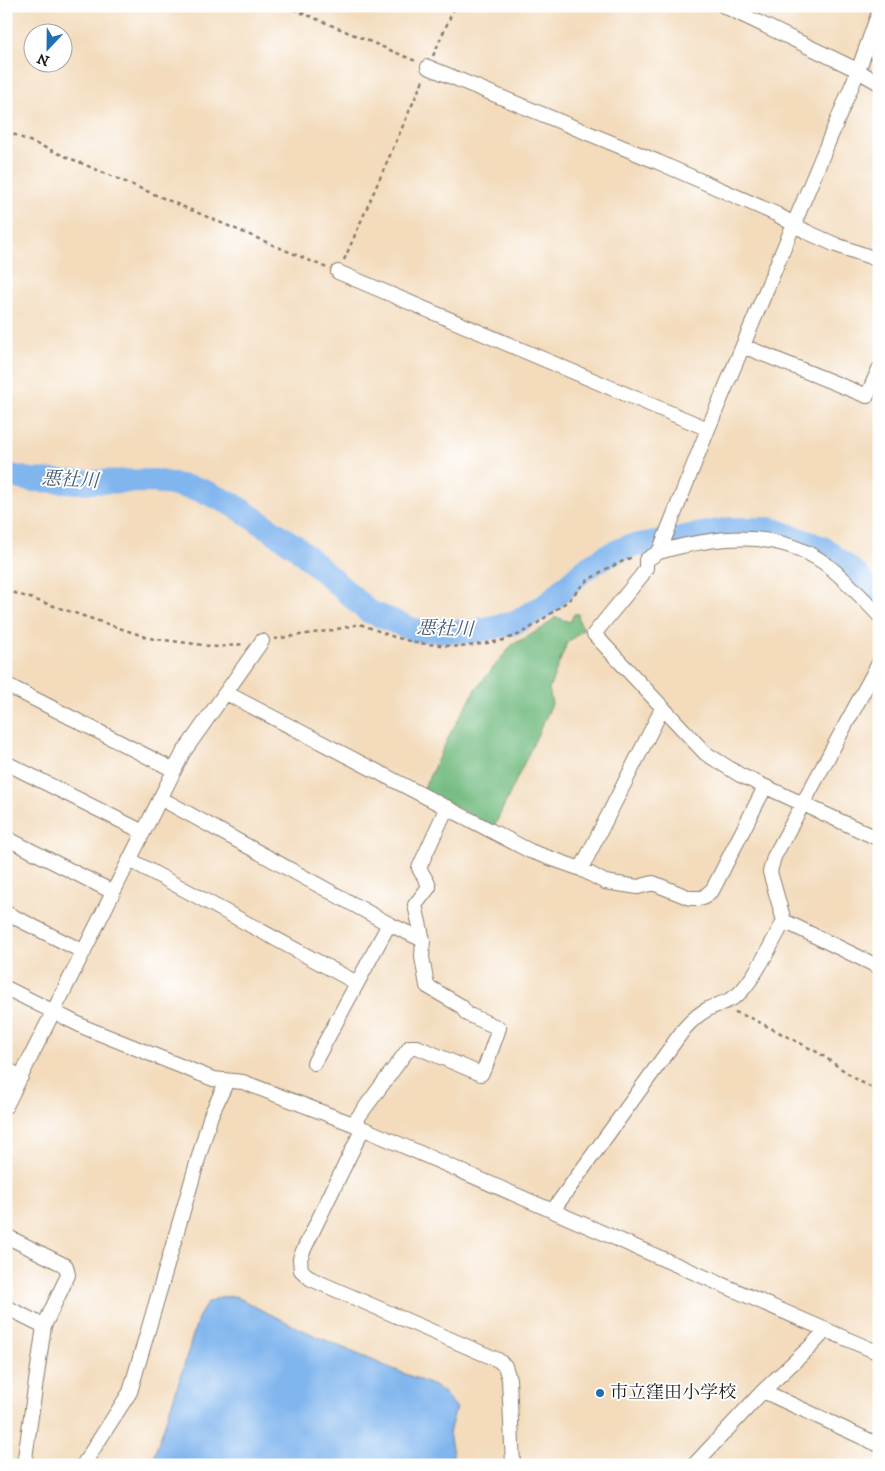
<svg xmlns="http://www.w3.org/2000/svg" width="885" height="1471" font-family="'IM FELL DW Pica','Noto Serif JP',serif">
	<style>
		.forest { fill: #74bc82; stroke: #486c4f }
		.water { fill: #80b5ee; stroke: #4e6885 }
		.lines { fill: none; stroke-linecap: round; stroke-linejoin: round }
		.river { stroke: #80b5ee; stroke-width: 24 }
		.minor-casing { stroke: #887c6c; stroke-width: 16 }
		.path { stroke: #887c6c; stroke-width: 2.5; stroke-dasharray: 4 4; stroke-linecap: butt }
		.minor { stroke: #fff; stroke-width: 14 }
		.poi-dot { fill: #1f6fb2; stroke: #fff; stroke-width: 2 }
		.labels { text-anchor: middle; dominant-baseline: central; stroke-width: 4; stroke-linejoin: round; paint-order: stroke }
		.poi-label { font-size: 18px; fill: #1c1c1c; stroke: #fff; text-anchor: start }
		.water-label { font-size: 19px; font-style: italic; fill: #445970; stroke: #fff }
	</style>
	<rect width="100%" height="100%" fill="#fff"/>
	<filter id="ink" filterUnits="userSpaceOnUse"><feTurbulence type="fractalNoise" baseFrequency=".02" numOctaves="2"/><feDisplacementMap in="SourceGraphic" scale="10" xChannelSelector="R" yChannelSelector="G"/><feConvolveMatrix kernelMatrix="1 2 1 2 8 2 1 2 1" color-interpolation-filters="sRGB"/></filter>
	<filter id="wash" filterUnits="userSpaceOnUse"><feTurbulence type="fractalNoise" baseFrequency=".0096" numOctaves="4" result="noise"/><feDisplacementMap in="SourceGraphic" scale="20" xChannelSelector="R" yChannelSelector="G"/><feGaussianBlur stdDeviation="1.12" result="paint"/><feColorMatrix in="noise" values="0 0 0 0 0 0 0 0 0 0 0 0 0 0 0 0 0 1.4 0 .05"/><feComposite in="paint" operator="in"/></filter>
	<g filter="url(#wash)">
		<rect width="100%" height="100%" fill="#f3dbbc"/>
		<path class="forest" d="M574 614H578L579 621 584 629 567 643 549 689 552 704 494 827 423 790 451 732 476 689 512 645 541 629 556 617 570 622Z"/>
		<path class="water" d="M235 1296C299 1331 367 1358 434 1386L443 1392 456 1407 449 1433 455 1465H156L155 1453 181 1376 198 1318 207 1303 220 1297Z"/>
		<g class="lines">
			<path class="river" d="M6 475 32 480 78 482 155 481 201 490 234 505 295 546 368 611 414 630 470 632 514 623 547 604 584 570 606 556 627 547 730 529H772L823 548 856 574 879 598"/>
		</g>
	</g>
	<g filter="url(#ink)">
		<g class="lines">
			<defs>
				<path id="minor" d="M724 6 851 67 879 83
					M879 12 858 71 708 429 659 552 646 560V568L642 575 594 634 705 753 740 775 879 839
					M428 67 658 162 776 214 807 232 836 245 879 260
					M338 272 708 429
					M743 346 867 396 879 369
					M659 552C713 537 774 528 823 562 844 577 861 597 879 615
					M6 687 7 685 174 770
					M226 693 530 851 581 869 605 882 638 887 653 883 690 898H703L713 889 765 787
					M6 763 143 832
					M160 798 389 924 314 1063
					M6 838 113 892
					M130 860 357 983
					M581 869 662 709
					M6 913 84 952
					M784 921 879 967
					M389 924 423 940
					M6 988 86 1028 213 1079 243 1082 353 1124 879 1353
					M6 1069 21 1077
					M6 1106 183 753 262 641
					M353 1124 410 1047H417L481 1074 486 1065 499 1028 467 1014 461 1006 427 986 422 957 423 940 415 905 429 887C427 879 422 875 419 868L447 807
					M363 1128 303 1251 300 1259 301 1270 311 1279 498 1360 505 1366 509 1379 513 1465
					M553 1210 684 1029C691 1021 698 1014 708 1009 717 1004 727 1003 736 996 752 984 773 941 784 921L770 872 774 857 879 663
					M6 1236 66 1266 68 1275 44 1326 24 1465
					M6 1307 44 1326
					M763 1391 879 1445
					M83 1465 130 1392 211 1115 227 1081
					M694 1465 763 1391 810 1347 826 1330"/>
			</defs>
			<use href="#minor" class="minor-casing"/>
			<path class="path" d="M286 6 418 62
				M433 56 455 6
				M6 131 327 268
				M344 260 423 80
				M6 590 149 638 218 647 244 644
				M274 639 333 630 360 624 394 637 417 643 461 647 500 641 518 635 535 625 569 600 584 583 604 570 634 556
				M735 1012 753 1019 819 1053 856 1079 879 1092"/>
			<use href="#minor" class="minor"/>
		</g>
	</g>
	<circle class="poi-dot" cx="600" cy="1393" r="5"/>
	<g class="labels">
		<g class="poi-label">
			<text x="610" y="1393">市立窪田小学校</text>
		</g>
		<g class="water-label">
			<text transform="translate(70 480) rotate(3)">悪社川</text>
			<text transform="translate(445 629) rotate(2)">悪社川</text>
		</g>
	</g>
	<rect width="885" height="1471" fill="none" stroke="#fff" stroke-width="25"/>
	<g transform="translate(48 48) rotate(202)"><circle r="24" fill="#ffffff" stroke="#a4a4a4"/>
	<path d="M0-4L9 19L0 12L-9 19Z" fill="#1f6fb2"/>
	<text y="-8" font-size="14" font-weight="bold" text-anchor="middle" fill="#1c1c1c">N</text>
	</g>
</svg>
